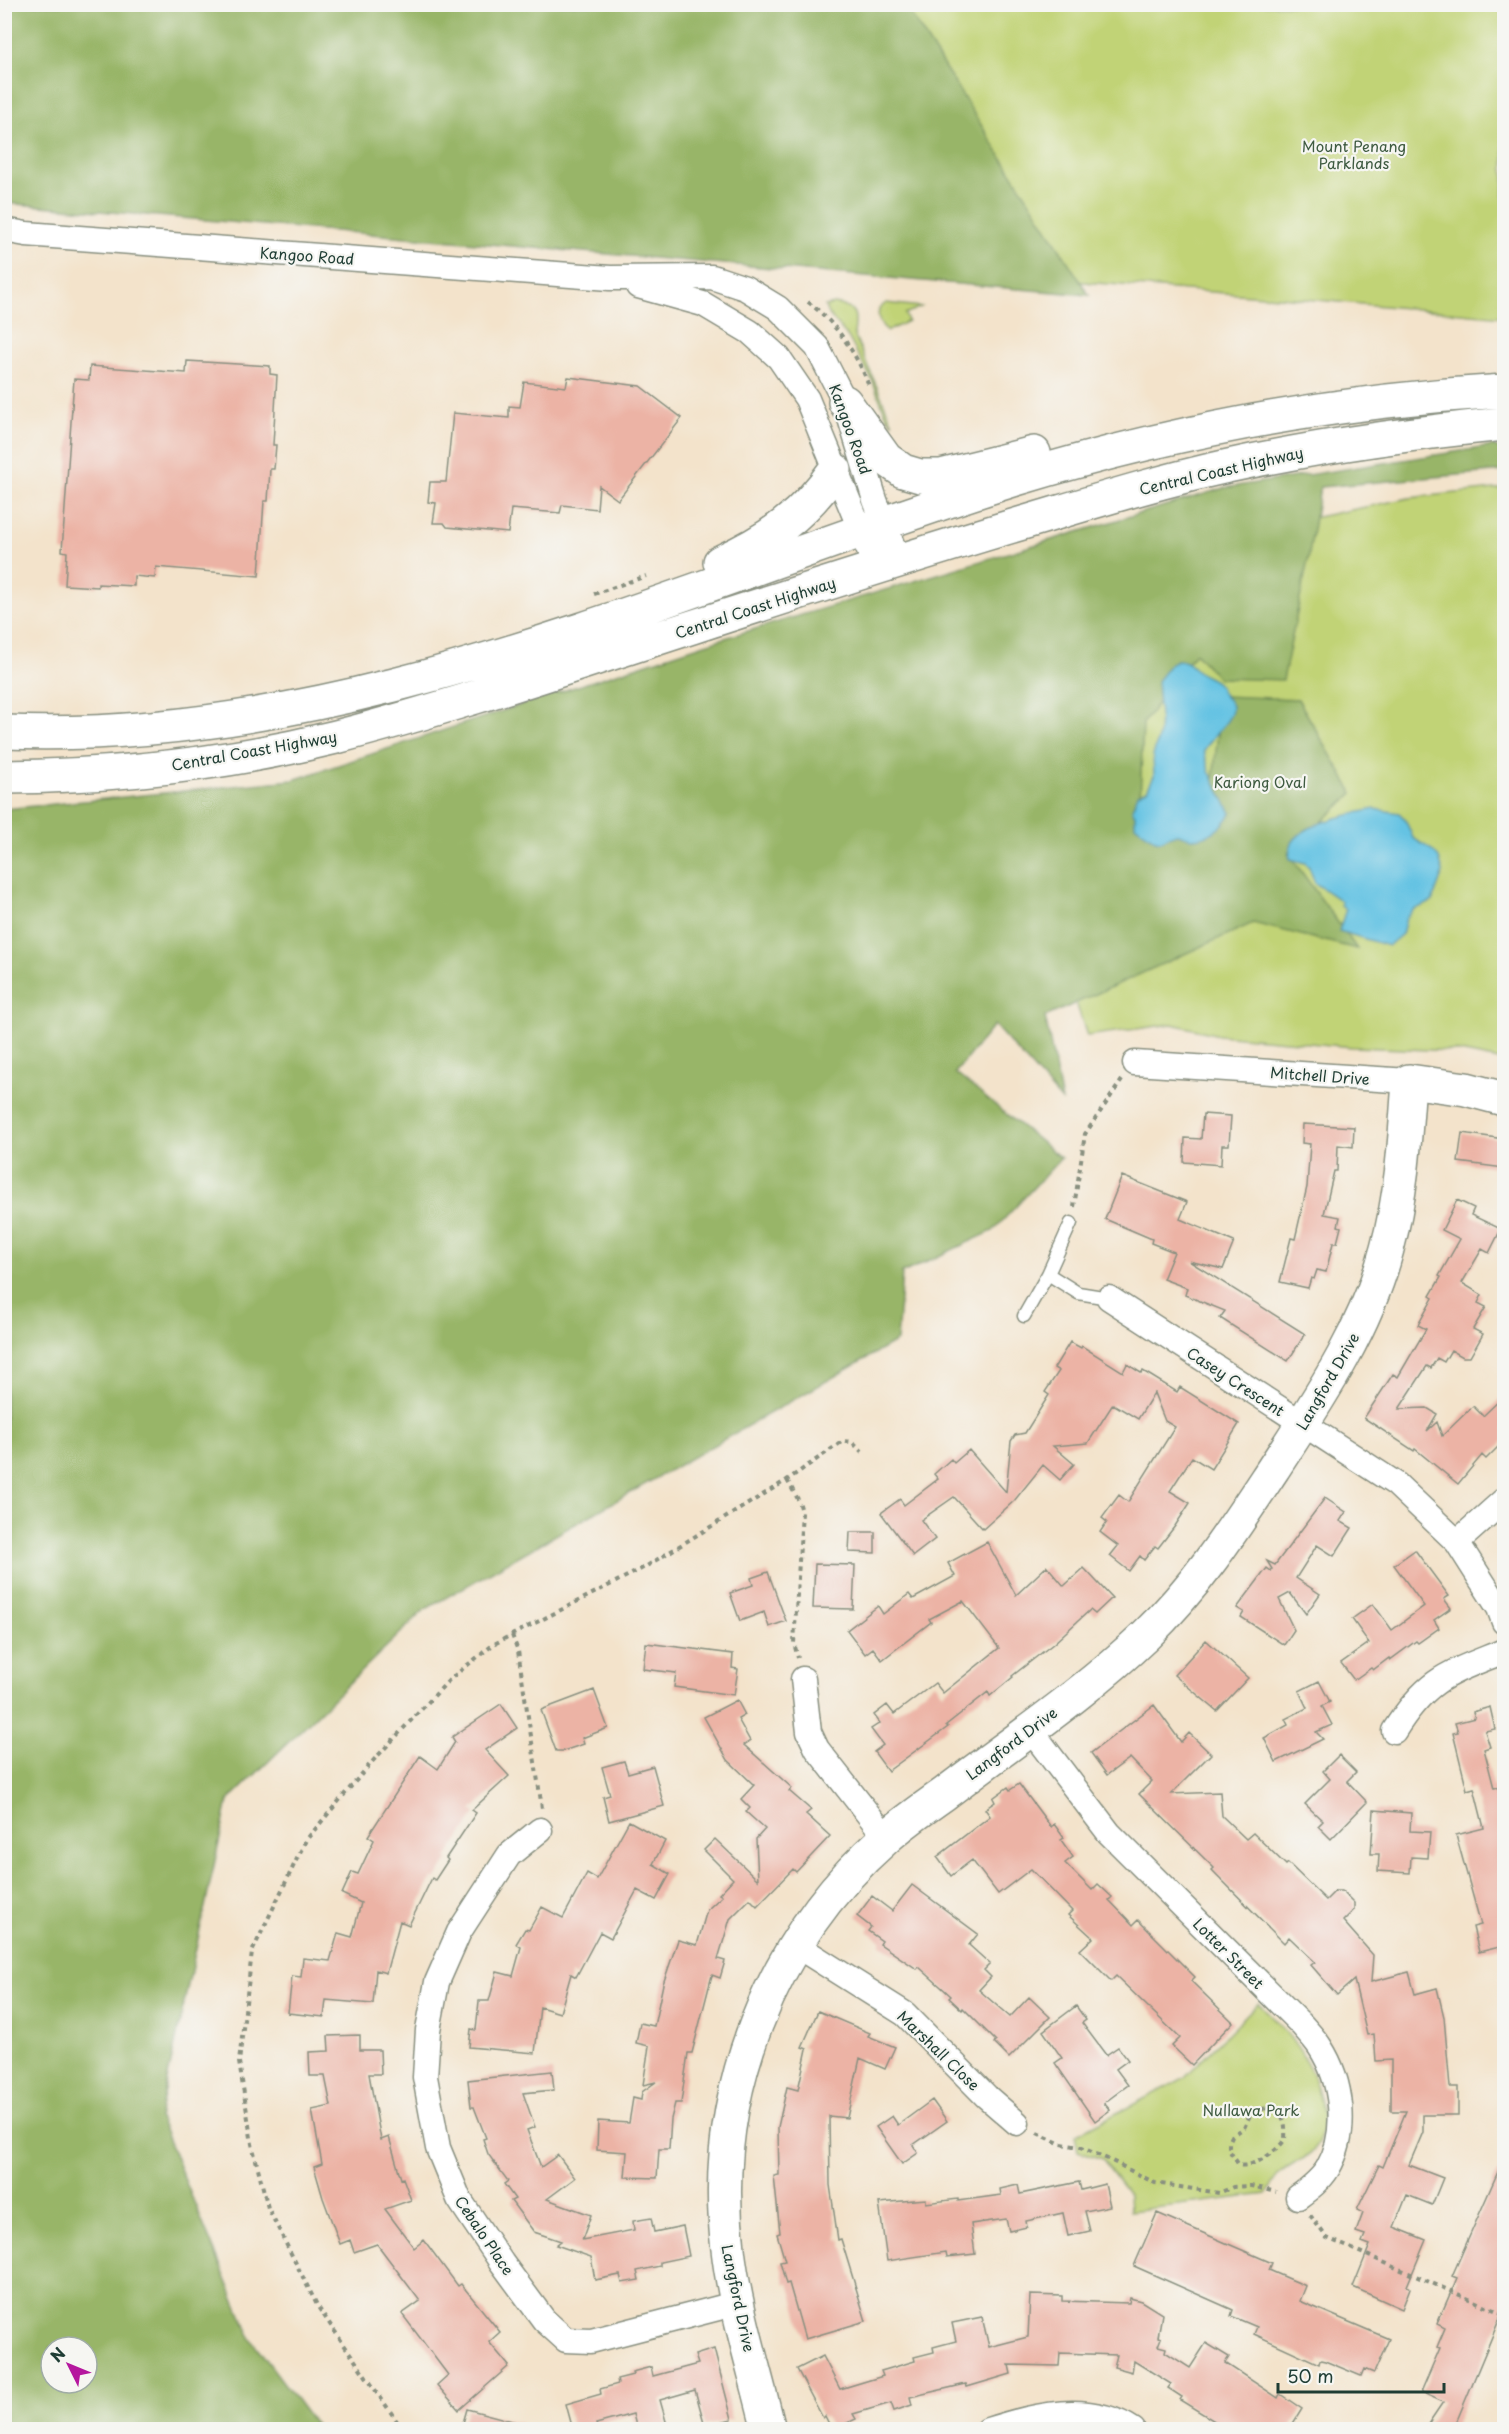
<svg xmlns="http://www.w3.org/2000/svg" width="1509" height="2434" font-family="'Playpen Sans',sans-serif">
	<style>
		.green { fill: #c1d376; stroke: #708855; stroke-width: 1.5 }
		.forest { fill: #98b567; stroke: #5c794e; stroke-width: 1.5; fill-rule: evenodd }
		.water { fill: #65c3e3; stroke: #42808c; stroke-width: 1.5 }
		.building { fill: #ecb3a5 }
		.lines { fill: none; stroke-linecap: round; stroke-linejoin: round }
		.lane-casing { stroke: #899080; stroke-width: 15 }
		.street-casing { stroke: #899080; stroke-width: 27 }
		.secondary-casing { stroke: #899080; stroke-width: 36 }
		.highway-casing { stroke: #899080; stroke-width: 36 }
		.path { stroke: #899080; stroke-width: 4; stroke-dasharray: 4.5 4.5; stroke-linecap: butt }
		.lane { stroke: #fff; stroke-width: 12 }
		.street { stroke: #fff; stroke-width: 24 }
		.secondary { stroke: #fff; stroke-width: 33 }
		.highway { stroke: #fff; stroke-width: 33 }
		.labels { text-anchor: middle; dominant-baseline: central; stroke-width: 4.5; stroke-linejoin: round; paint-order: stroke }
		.park-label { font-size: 15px; fill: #3f5b41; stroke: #f6f6f2 }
		.street-label { font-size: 15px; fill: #1f3d34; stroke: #f6f6f2 }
	</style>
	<rect width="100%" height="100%" fill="#f6f6f2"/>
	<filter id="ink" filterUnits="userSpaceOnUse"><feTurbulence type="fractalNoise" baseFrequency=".0167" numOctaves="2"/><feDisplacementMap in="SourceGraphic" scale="12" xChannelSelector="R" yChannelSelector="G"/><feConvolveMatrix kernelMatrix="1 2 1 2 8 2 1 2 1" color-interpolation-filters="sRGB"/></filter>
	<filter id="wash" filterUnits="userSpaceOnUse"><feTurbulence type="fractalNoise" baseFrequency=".008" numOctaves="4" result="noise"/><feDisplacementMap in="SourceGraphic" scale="24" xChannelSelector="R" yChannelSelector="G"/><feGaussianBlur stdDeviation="1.35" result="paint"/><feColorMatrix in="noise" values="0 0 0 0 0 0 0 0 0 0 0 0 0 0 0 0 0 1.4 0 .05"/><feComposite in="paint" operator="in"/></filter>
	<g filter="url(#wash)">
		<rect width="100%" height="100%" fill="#f3e3cb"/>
		<path class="green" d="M4 5H1504V317L1329 301 530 239Z
			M886 303 921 307 905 314 908 321 888 331C880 325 877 319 879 309Z
			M834 304C856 307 857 313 854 334L893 424 887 417 872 380 848 337 827 312 825 306Z
			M1504 488V1061L1455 1051 1353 1047 1219 1035 1172 1024 1087 1036 950 619 1254 530 1409 498Z
			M1258 2003C1291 2036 1311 2057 1321 2103 1325 2120 1324 2137 1313 2151 1309 2157 1300 2160 1294 2163 1280 2171 1274 2179 1267 2194L1130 2211 1129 2195 1102 2159 1078 2151 1075 2135 1184 2078Z"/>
		<path class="forest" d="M4 5H905L1089 295 5 203Z
			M1493 446 1504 451V471L1320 487 1308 560 1283 680 1218 678 1195 653 1143 723 1139 826H1208L1222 696 1298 699 1353 793 1288 853 1357 949 1253 923 1045 1017 1062 1101 994 1025 955 1073 1061 1158 993 1231 902 1273 897 1341 424 1610 228 1801 159 2118 251 2339 318 2429 5 2430V809L293 780 705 644 1224 488ZM51 2347H87V2383H51Z"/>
		<path class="water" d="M1177 660C1192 661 1191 667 1200 673 1206 677 1215 679 1219 685 1221 688 1221 692 1223 694 1226 699 1233 702 1232 709 1232 721 1209 738 1204 751L1209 771 1231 813C1223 828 1209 838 1192 838 1187 838 1183 835 1178 834 1172 834 1166 839 1160 841L1155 840 1135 825V815L1132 809 1138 794 1147 790 1154 776 1153 756 1159 735 1160 716 1157 681 1171 663Z
			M1375 809 1399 813 1405 819 1413 838 1432 850 1439 858 1443 872 1432 902 1413 910 1406 918 1402 934 1388 946 1339 931 1346 909 1341 906V901L1315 883 1309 867 1305 863 1290 859C1281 825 1352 814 1375 809Z"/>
		<g id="blocks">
			<path class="building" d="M187 361 270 366V374L277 375 273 445H276L274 469H270L268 501H264L259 576 156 567 155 578 134 576V586L98 584V587L65 585 67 552 62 551 74 379 89 380 90 366 186 373Z
				M568 377 640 386 682 418 618 500 599 486 597 509 562 505 560 513 511 509 508 533 447 527 444 523H433L436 503 428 502 430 482H446L453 413 509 418V406L520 407 524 382 566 387Z
				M1203 1114 1231 1116 1229 1145H1222L1221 1165 1184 1162 1185 1138 1201 1139Z
				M1303 1124 1354 1127 1353 1147 1338 1145 1337 1171H1334L1324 1214 1340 1217 1338 1226 1341 1227 1337 1243H1333L1326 1272 1317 1270 1314 1279 1311 1278 1308 1288 1280 1282 1291 1238 1295 1239 1307 1187 1310 1144 1302 1143Z
				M1462 1133 1504 1139V1168L1458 1162Z
				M1122 1176 1187 1202 1180 1219 1234 1242 1223 1269 1189 1261 1305 1334 1288 1361 1220 1318 1225 1311 1185 1295 1187 1288 1163 1279 1174 1252 1151 1243 1152 1239 1105 1219Z
				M1457 1200 1474 1208 1471 1215 1501 1229 1489 1253 1482 1249 1462 1283 1482 1295 1478 1303 1486 1307 1473 1329 1483 1334 1470 1357H1463L1451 1350 1444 1362 1437 1358 1431 1368 1427 1366 1399 1409 1427 1408 1437 1414 1427 1431 1437 1422 1442 1436 1473 1406 1483 1416 1504 1396V1441L1486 1459 1482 1455 1458 1484 1415 1449 1414 1451 1364 1418 1393 1374 1398 1377 1426 1329 1418 1325 1433 1298 1430 1296 1441 1277 1439 1276 1460 1239 1442 1230Z
				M1070 1342 1081 1348 1082 1346 1123 1372 1127 1364 1141 1373 1143 1371 1177 1392 1180 1387 1239 1424 1211 1469 1192 1457 1170 1491 1190 1503 1175 1526 1158 1548 1155 1546 1144 1560 1140 1556 1129 1571 1110 1556 1118 1546 1100 1532 1107 1522 1102 1518 1119 1495 1128 1502 1175 1427 1165 1421 1154 1393 1138 1419 1113 1404 1088 1443 1053 1446 1074 1464 1060 1480 1043 1465 1014 1501 983 1529 954 1497 921 1520 935 1539 913 1556 881 1513 900 1499 904 1505 938 1479 934 1474 951 1459 954 1463 969 1450 1006 1492 1011 1441 1015 1435 1025 1433 1049 1395 1045 1392 1059 1371 1054 1368Z
				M1325 1498 1346 1512 1340 1521 1352 1528 1334 1556 1317 1545 1296 1578 1320 1594 1306 1614 1290 1593 1279 1599 1294 1630 1284 1645 1241 1617 1244 1612 1237 1608 1267 1568 1271 1571 1272 1569 1267 1561 1275 1565Z
				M850 1532H875V1553L849 1552Z
				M987 1542 1016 1595 1047 1566 1064 1586 1084 1568 1112 1598 1095 1614 1090 1610 1053 1644 1012 1676 1013 1677 990 1696 988 1692 946 1725 948 1727 888 1771 874 1752 883 1745 871 1729 880 1723 874 1715 887 1705 894 1714 935 1683 943 1693 999 1648 963 1601 929 1619 931 1622 882 1660 873 1648 865 1654 847 1630 878 1606 883 1614 909 1594 913 1599 955 1576 948 1563Z
				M1415 1550 1449 1596 1444 1599 1451 1608 1434 1620 1439 1628 1418 1643 1416 1641 1390 1660 1389 1658 1373 1670 1371 1668 1354 1680 1341 1663 1369 1643 1352 1619 1373 1604 1392 1630 1424 1606 1394 1565Z
				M815 1564 855 1565 853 1609 813 1608Z
				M768 1572 786 1621 769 1627 764 1612 740 1621 730 1593 753 1585 751 1578Z
				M1206 1640 1248 1678 1217 1711 1174 1675Z
				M646 1643 733 1654 732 1668 738 1669 734 1695 674 1687 676 1673 643 1669Z
				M1319 1681 1330 1702 1322 1706 1332 1725 1316 1732 1323 1739 1276 1762 1264 1738 1288 1725 1285 1719 1307 1708 1299 1691Z
				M594 1690 608 1728 582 1738 584 1744 563 1751H556L541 1710Z
				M737 1700 745 1715 738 1719 750 1741 744 1745 792 1788 789 1791 811 1810 806 1814 830 1836 796 1872 793 1869 757 1906 750 1899 730 1919 718 1959 725 1961 720 1978 712 1975 692 2053H688L681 2103H675L671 2119 669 2149H659L657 2178 625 2177 627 2152 597 2150 598 2121 629 2123 633 2098 641 2100 642 2092 656 2082 643 2085 649 2046 636 2043 640 2023 654 2026 663 1984 678 1940 697 1945 707 1910 722 1896 719 1894 733 1879 704 1850 715 1839 758 1880 756 1839 765 1829 746 1812 750 1808 741 1799 754 1785 728 1760 704 1717Z
				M501 1704 517 1728 485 1750 509 1776 472 1810 476 1813 446 1858 448 1860 435 1880 432 1878 409 1925 400 1921 386 1973 376 1970 373 2004 326 2000 324 2017 288 2013 292 1976 301 1977 303 1958 330 1961 338 1933 352 1937 361 1903 342 1894 352 1872 358 1874 374 1840 368 1836 420 1756 438 1769 455 1742 452 1737Z
				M1154 1705 1181 1742 1189 1733 1211 1754 1171 1794 1220 1792 1222 1816 1246 1839 1253 1833 1286 1865 1288 1863 1326 1900 1335 1891H1342L1354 1903V1910L1343 1921 1373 1955 1371 1982 1409 1972 1415 1994 1437 1988 1444 2017 1450 2087H1458V2115H1423V2132L1409 2165 1443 2178 1432 2205 1407 2195 1394 2227 1426 2240 1407 2286 1410 2288 1402 2309 1353 2287 1370 2245 1362 2242 1365 2235 1356 2232 1363 2213 1357 2210 1379 2165 1383 2167 1406 2111H1391V2060L1376 2061 1374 2034 1367 2035 1354 1980 1337 1995 1311 1965 1315 1962 1289 1937 1284 1943 1212 1870 1214 1868 1139 1794 1152 1781 1130 1758 1107 1775 1091 1753Z
				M1490 1707 1495 1729 1485 1731 1490 1747 1484 1749 1494 1788 1498 1787 1504 1813V1946L1479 1952 1473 1927 1481 1925 1456 1835 1484 1828 1474 1788 1467 1790 1453 1733 1458 1732 1455 1723 1475 1718 1473 1712Z
				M1339 1755 1356 1772 1347 1781 1367 1802 1331 1839 1318 1826 1323 1821 1305 1804 1330 1779 1323 1771Z
				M624 1761 628 1773 653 1766 664 1806 609 1821 603 1797 610 1795 602 1767Z
				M1019 1784 1051 1827 1054 1824 1064 1838 1061 1840 1073 1857 1065 1863 1092 1890 1098 1884 1112 1897 1109 1900 1133 1925 1138 1920 1195 1977 1191 1981 1233 2022 1192 2065 1172 2046 1180 2038 1116 1976 1111 1981 1080 1950 1093 1938 1068 1915 1072 1911 1031 1869 998 1894 972 1860 951 1876 937 1857 990 1816 985 1809 995 1802 993 1798 1008 1787 1010 1790Z
				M1374 1810 1411 1813 1410 1831 1430 1832 1428 1858 1411 1857 1410 1873 1378 1871 1379 1854H1371Z
				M629 1821 665 1841 653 1864 670 1874 656 1900 637 1890 611 1938 600 1932 576 1977 571 1974 560 2013 540 2007 535 2053 469 2047 471 2029 476 2030 479 2001H489L497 1972 513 1976 521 1947 516 1944 525 1929 529 1930 542 1907 563 1918 587 1873 597 1879Z
				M912 1885 978 1934 969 1945 990 1964 984 1970 991 1977 979 1990 1010 2017 1029 1997 1050 2017 1009 2058 994 2043 996 2041 963 2008 962 2010 949 1998 951 1996 919 1967 917 1969 880 1944 882 1941 868 1931 871 1927 857 1916 872 1896 892 1911Z
				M1076 2006 1086 2020 1082 2023 1106 2055 1118 2047 1128 2060 1116 2069 1128 2085 1104 2103 1110 2110 1095 2121 1055 2063 1062 2058 1043 2031Z
				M818 2011 870 2033 868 2036 895 2047 885 2069 860 2058 847 2118 829 2116 830 2185 838 2240 841 2239 866 2321 805 2339 789 2283 786 2284 780 2262 785 2261 777 2234 780 2233 774 2176 779 2175 778 2127 787 2087 798 2090 807 2049 802 2047Z
				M360 2035V2050H380L381 2074H369L381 2140 389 2137 401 2179 403 2178 411 2200 385 2209 414 2248 424 2240 458 2286 461 2284 500 2332 489 2342 509 2366 459 2410 437 2385 448 2375 402 2314 420 2301 377 2244 354 2252 350 2240 340 2244 323 2198 314 2167 322 2164 312 2110 331 2106 325 2076H310L309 2052 329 2051 328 2036Z
				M552 2071 554 2090 523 2093 535 2127 527 2130 541 2167 558 2155 575 2178 547 2199 591 2215 582 2240 634 2230 633 2221 651 2218 654 2232 683 2226 689 2256 660 2262V2266L637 2271 639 2280 622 2283 620 2275 595 2280 591 2257 556 2245 561 2241 534 2232 511 2201 515 2199 504 2184 508 2181 488 2154 483 2139 486 2138 474 2107H471L468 2080Z
				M932 2100 947 2121 913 2145 918 2153 902 2164 876 2127 892 2116 898 2125Z
				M1504 2158V2308L1453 2430H1424L1443 2402 1421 2392 1440 2348 1437 2347 1445 2328 1437 2324 1457 2278 1452 2276Z
				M1079 2182 1081 2190 1105 2184 1110 2206 1085 2211 1090 2231 1068 2236 1063 2213 1026 2221 1027 2227 1009 2231 1006 2219 971 2224 975 2254 947 2257 946 2252 887 2261 879 2203 926 2199V2203L958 2199V2201L1001 2195 1000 2189 1018 2185 1020 2194Z
				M1157 2213 1272 2263 1269 2270 1306 2286 1300 2301 1389 2339 1374 2373 1364 2369 1361 2376 1325 2361 1320 2360 1319 2364 1254 2334 1257 2327 1231 2316 1233 2310 1134 2266Z
				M1030 2295 1062 2296V2301L1129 2303 1130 2298 1141 2301 1162 2314 1158 2337 1161 2338 1158 2346 1166 2348 1165 2352 1190 2368 1206 2343 1229 2357 1225 2363 1278 2398 1280 2394 1302 2409 1289 2430H1229L1180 2400 1182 2397 1168 2388 1171 2384 1134 2361 1132 2372 1114 2367 1117 2355 1060 2353 1059 2366 1009 2365 1011 2374 967 2387 966 2384 910 2397 912 2405 894 2411 891 2403 853 2414 856 2419 832 2430 825 2416 823 2418 797 2369 823 2356 840 2389 883 2376 881 2371 915 2361 914 2357 934 2352 933 2347 956 2341 952 2323 982 2317 989 2347 1028 2337Z
				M714 2349 732 2419 705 2426 695 2390 660 2400 667 2425 652 2430H637L633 2414 596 2424 598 2430H573L566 2404 601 2394 600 2389 618 2384 617 2379 633 2375 632 2372 651 2367 653 2376 698 2364 695 2355Z
				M467 2409 520 2423V2430H461Z"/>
		</g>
	</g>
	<g filter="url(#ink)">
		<use href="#blocks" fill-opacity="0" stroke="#899080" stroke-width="1.5"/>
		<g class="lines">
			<defs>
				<path id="lane" d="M1048 1274 1078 1293 1109 1298
					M1024 1316 1048 1274 1071 1223"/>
				<path id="street" d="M4 230 26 234 610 278 712 277 745 288 778 308 817 347 845 402 875 500 898 560
					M638 286 703 304 750 332 779 358 807 399 876 568
					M1135 1063 1409 1081
					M1109 1298 1396 1484 1457 1542 1499 1608 1504 1622
					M1457 1542 1504 1500
					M803 1679 809 1732 817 1749 886 1837
					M1030 1729 1109 1833 1302 2025C1308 2032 1315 2039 1320 2047 1342 2081 1349 2132 1328 2168 1321 2180 1309 2189 1298 2197
					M1394 1731C1428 1677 1448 1674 1504 1651
					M540 1830 509 1855 459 1932 437 1982 428 2030 425 2077 438 2148 459 2199 502 2263 544 2320 566 2340 591 2341 738 2303
					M794 1944 905 2014 987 2097 1017 2123
					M988 2430C1034 2415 1089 2401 1133 2430"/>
				<path id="secondary" d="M769 2430C755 2370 735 2310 728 2249 709 2095 770 1940 886 1838 904 1822 924 1808 944 1794 1012 1742 1084 1694 1146 1635 1197 1586 1234 1528 1273 1469 1318 1400 1366 1330 1387 1249 1402 1194 1405 1138 1409 1081L1466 1089 1504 1099"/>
				<path id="highway" d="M845 402 886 459 903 471 920 476H941L1034 453
					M720 562C770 539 804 515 835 470
					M4 732C360 746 685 582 1016 479 1174 431 1340 400 1504 391
					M4 777C115 776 228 764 336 737 456 706 574 665 692 627 803 591 914 555 1026 522 1093 502 1160 481 1228 466 1319 446 1412 433 1504 424"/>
			</defs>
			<use href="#lane" class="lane-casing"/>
			<use href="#street" class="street-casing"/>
			<use href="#secondary" class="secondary-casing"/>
			<use href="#highway" class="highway-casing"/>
			<path class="path" d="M808 302C837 324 857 354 870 388
				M594 594 646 576
				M1074 1207 1085 1134 1122 1080
				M787 1480 799 1501 802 1512 794 1643 798 1658
				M512 1635 518 1651 542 1808
				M1266 2108C1284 2111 1286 2121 1285 2139 1279 2150 1252 2169 1239 2165L1229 2150V2142L1232 2136 1244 2128 1251 2113Z
				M1037 2133 1061 2144 1080 2147 1110 2160 1155 2183 1219 2193 1233 2187 1251 2186 1276 2192
				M1310 2215 1327 2238 1504 2314
				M403 2430 318 2307 268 2208 252 2144 239 2062 252 1952 306 1840 371 1763 450 1679 494 1644 645 1567 787 1480 843 1441 852 1442 862 1452"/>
			<use href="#lane" class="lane"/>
			<use href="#street" class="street"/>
			<use href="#secondary" class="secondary"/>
			<use href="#highway" class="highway"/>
		</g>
	</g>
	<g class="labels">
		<g class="park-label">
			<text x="1354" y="145">Mount Penang<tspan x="1354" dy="17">Parklands</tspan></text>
			<text x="1260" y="781">Kariong Oval</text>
			<text x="1251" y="2109">Nullawa Park</text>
		</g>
		<g class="street-label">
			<text transform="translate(307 255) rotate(4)">Kangoo Road</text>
			<text transform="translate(851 429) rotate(70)">Kangoo Road</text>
			<text transform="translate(1221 470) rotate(-13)">Central Coast Highway</text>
			<text transform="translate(755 607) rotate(-18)">Central Coast Highway</text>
			<text transform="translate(254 750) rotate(-10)">Central Coast Highway</text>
			<text transform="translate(1320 1075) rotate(4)">Mitchell Drive</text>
			<text transform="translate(1236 1381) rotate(33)">Casey Crescent</text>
			<text transform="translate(1327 1381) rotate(-60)">Langford Drive</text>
			<text transform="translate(1011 1743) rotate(-37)">Langford Drive</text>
			<text transform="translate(1229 1953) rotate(45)">Lotter Street</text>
			<text transform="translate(939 2050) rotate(44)">Marshall Close</text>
			<text transform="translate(485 2235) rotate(56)">Cebalo Place</text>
			<text transform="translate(739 2298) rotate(78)">Langford Drive</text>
		</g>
	</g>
	<rect width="1509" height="2434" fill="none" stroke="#f6f6f2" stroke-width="24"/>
	<g transform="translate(69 2365) rotate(313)"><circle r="28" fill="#f6f6f2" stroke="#a0aca6" stroke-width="1.5"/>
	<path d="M0-4.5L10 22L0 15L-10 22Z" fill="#b5179e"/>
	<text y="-9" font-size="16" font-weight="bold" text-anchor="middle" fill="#1f3d34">N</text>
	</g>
	<path d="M1278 2383v9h166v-9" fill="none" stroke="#1f3d34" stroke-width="3"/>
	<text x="1287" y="2383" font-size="18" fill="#1f3d34" stroke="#f6f6f2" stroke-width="4.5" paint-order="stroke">50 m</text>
</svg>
